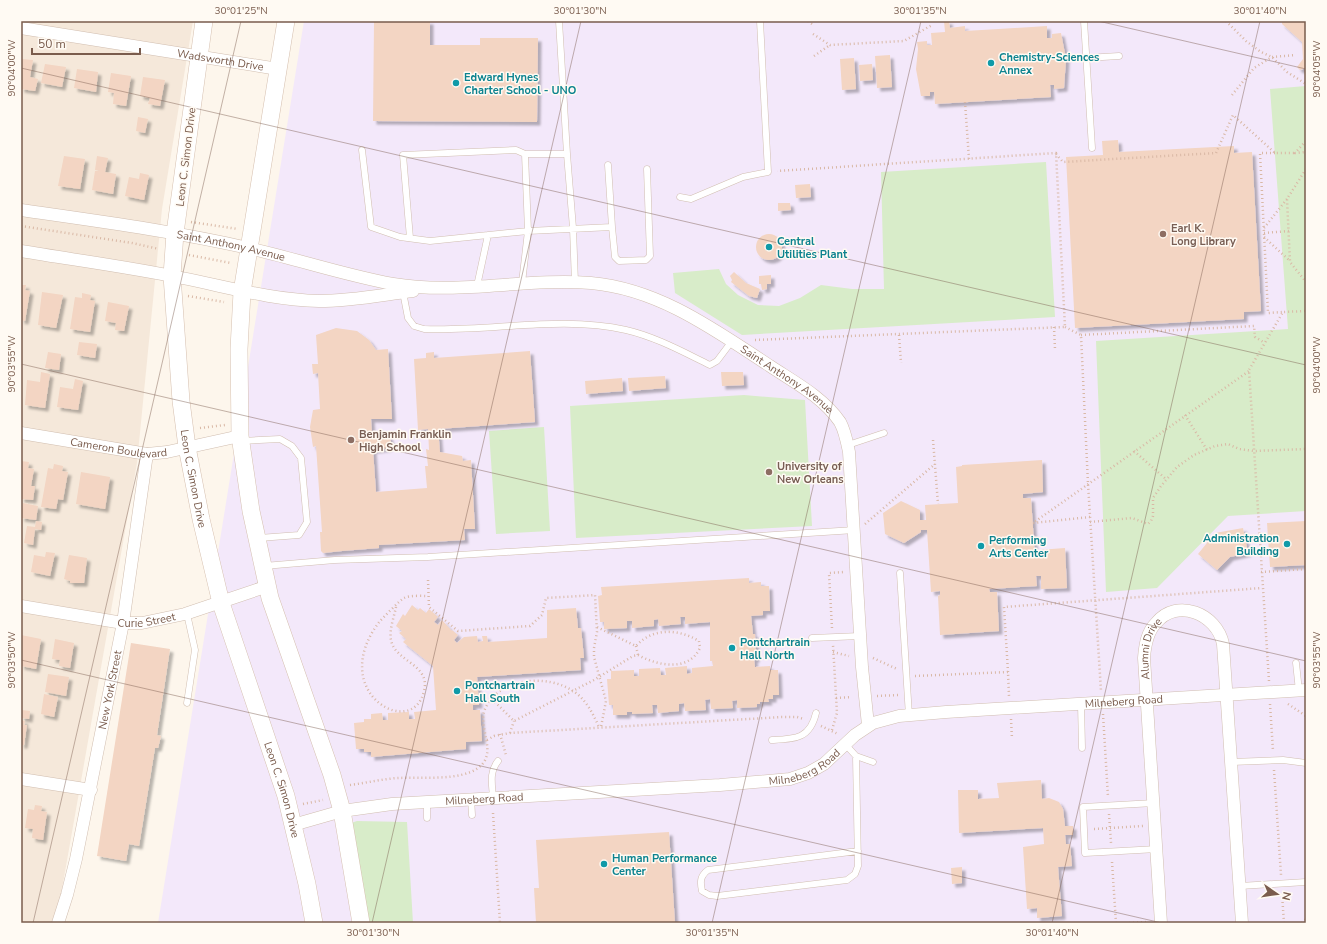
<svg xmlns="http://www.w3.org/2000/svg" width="1327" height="944" font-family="'Nunito Sans',sans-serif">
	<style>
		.residential { fill: #f5e8da }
		.education { fill: #f3e8fa }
		.green { fill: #d8ecc9 }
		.building { fill: #f3d5c3; filter: url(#shadow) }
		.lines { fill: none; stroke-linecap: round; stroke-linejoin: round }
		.lane-casing { stroke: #d1beb0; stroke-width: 7 }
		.street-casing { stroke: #d1beb0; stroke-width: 13 }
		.secondary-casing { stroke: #d6c0b0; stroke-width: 18 }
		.path { stroke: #d9b8a5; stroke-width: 2.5; stroke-dasharray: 1 3; stroke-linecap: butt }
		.lane { stroke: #fff; stroke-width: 6 }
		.street { stroke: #fff; stroke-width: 12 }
		.secondary { stroke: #fff; stroke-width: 17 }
		.ticks { fill: none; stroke: #7a5c4d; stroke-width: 1; stroke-opacity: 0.45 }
		.culture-dot { fill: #0f9aa8; stroke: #fffaf3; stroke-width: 1.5 }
		.education-dot { fill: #8d6e63; stroke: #fffaf3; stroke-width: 1.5 }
		.labels { text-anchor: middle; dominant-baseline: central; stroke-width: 3; stroke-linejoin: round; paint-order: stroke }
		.culture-label { font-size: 11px; font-weight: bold; fill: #0d838f; stroke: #fffaf3; text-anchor: start }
		.street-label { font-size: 11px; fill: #7a5c4d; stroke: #fffaf3 }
		.education-label { font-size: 11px; font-weight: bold; fill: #785e54; stroke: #fffaf3; text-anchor: start }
		.neatline { fill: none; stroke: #7a5c4d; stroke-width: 1.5 }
		.ticks-label { font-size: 10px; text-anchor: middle; fill: #7a5c4d }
	</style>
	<defs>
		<filter id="shadow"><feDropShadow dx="3.5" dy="3.5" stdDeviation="1" flood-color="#0004"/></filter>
	</defs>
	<rect width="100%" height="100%" fill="#fdf6ec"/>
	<path class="residential" d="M21 21H193L162 209 137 463 56 923H21Z"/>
	<path class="education" d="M304 21H1306V923H158Z"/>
	<path class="green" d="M1306 86V511L1228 516 1157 588 1106 592 1096 341 1288 329 1270 89Z
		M1046 162 1055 317 742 335 675 293 673 273 719 269 726 284 738 295 758 305 779 306 800 298 821 285 852 289H884L881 172Z
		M744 395 805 400 812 526 576 538 570 406Z
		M544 427 550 531 496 534 489 431Z
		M357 821 407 822 413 923H361L345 825Z"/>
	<path class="building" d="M374 21H430V45H480V38H538L537 122 373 121Z
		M944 21H949L950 28 965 26V31L1047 26V38H1052V34L1061 33 1066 59 1064 88 1054 89V85H1050L1051 97 935 104 934 92H930V96H921L916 69 918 49 917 42 927 41V45H932L931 33 945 32Z
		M1282 21H1306V67L1303 69 1300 70 1297 67 1303 59 1302 42 1282 24Z
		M890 55 892 87 877 88 875 56Z
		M854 58 856 89 842 90 840 59Z
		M21 59 33 60 30 77 38 79 35 91 21 89Z
		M45 64 66 67 62 87 41 83Z
		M872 64 873 80 860 81 859 65Z
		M77 69 98 72 96 92 74 88Z
		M111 73 131 76 126 106 113 104 114 93 108 92Z
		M143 77 165 80 160 106 148 104 150 98 140 96Z
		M138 117 148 119 145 133 136 131Z
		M1118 140 1119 152 1234 146V153L1252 152 1261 311 1244 312V319L1075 328 1066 157 1103 155 1102 141Z
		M64 156 85 159 80 189 58 186Z
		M97 156 108 158 105 172 116 174 113 194 92 190 95 171H100L95 170Z
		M140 173 149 175 144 200 125 196 129 177 139 179Z
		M810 184 811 197 796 198 795 185Z
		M778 203H790L791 210 778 211Z
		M756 247a13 13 0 1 1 26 0a13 13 0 1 1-26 0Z
		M734 272 746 283 760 289 757 298 749 296 731 282 732 280 730 276Z
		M771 275V284H767V289L762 290 761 284H759V276Z
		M21 285H26L25 290 30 291 25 321 21 320Z
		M42 292 63 295 56 328 38 325Z
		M82 293 91 295 90 300 95 301 90 332 70 329 75 297 82 298Z
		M108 302 129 306 124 331 115 330 116 323 105 321Z
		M336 328 357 331 369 340 376 350 388 349 392 419H371L372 434H386L389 436 391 442 388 448 373 450 376 492 427 488 425 466H428L426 449 429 450 428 429 418 430 414 359 426 358V353L434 352V358L530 351 535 422 438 429 440 452 462 456 463 461 471 460 475 529H464L465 540 379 545V548L342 551 323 553 321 551 320 532H322L316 446 313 447 310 427 313 410 320 409 318 373 313 374 312 364H318L316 335Z
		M79 342 97 344 95 358 77 355Z
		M48 352 61 354 59 370 45 368Z
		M41 372 50 374 45 408 25 405 27 380 40 382Z
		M721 372H743L744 385 722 386Z
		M665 376 666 388 629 391 628 378Z
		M622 378 623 391 586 394 585 381Z
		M75 379 83 381 78 410 57 407 60 387 73 389Z
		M1042 460 1043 492 1023 494V498H1031L1035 557H1039L1038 550 1065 548 1067 588 1041 589V576H1036L1037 586 989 589 990 592H997L999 631 940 635 938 596 940 595V591L931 592 927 530H921V532L904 543 885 534 883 513 901 501 920 510V520H926L925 505 958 503 956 467 962 466V465Z
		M21 461 29 462 28 468 34 469 31 486H35L33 500 21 499Z
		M54 464 63 466 62 471 68 472 63 500 58 499 56 509 41 507 48 468 53 469Z
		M81 472 110 477 105 509 76 504Z
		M23 503 38 506 36 520 21 518Z
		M36 521 42 522 41 530 35 529 33 545 24 543 27 526 35 527Z
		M1306 521V565L1270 567 1267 523Z
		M1243 528 1248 553 1230 557 1217 570 1198 554 1215 533Z
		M46 552 55 553 50 576 31 572 34 555 45 557Z
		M69 555 87 558 84 583H70V581L64 579Z
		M749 578V583L761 582V586H769L770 611H763V615L751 616 753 634H755L756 659H754L755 667 770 666V670H778L779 695H773V699H768L769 702H760V704H757V707L737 708V700L732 701 733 708 711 709 710 699 705 700 706 710 685 711 684 703 679 704V711L658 713 657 705H652L653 713 632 714V712H627V715H613V705H609L607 679H611V671L634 670V676H639V669L660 668 661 675H666L665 668 687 666V674L692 673V668L713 666 712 661H710V622L685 624V617H680L681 624 659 626 658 619 654 620V626L632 628V621H627V628L604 629V622H600L598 596 602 595 601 587Z
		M412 605 418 610 420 608 426 613 429 609 438 617 434 622 438 625 442 620 452 631V630L458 635 454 640 457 643 464 637 477 636 478 642 483 641 482 636H487L488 642 547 638V610L576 608 578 628H581L584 658H580L581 670 477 677 479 705H473V710H480L482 741 466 742V749L371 757V752H364V749H356L354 723 364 722V719H371V714L382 713 383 720H388V713L409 712V719H415L414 712 436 710 433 666 403 642 406 639 399 633 402 631 396 626 403 614 405 616Z
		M21 635 41 639 36 669 21 666Z
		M55 639 74 643 70 668 59 666 60 660 52 659Z
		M131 643 170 649 157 735 161 736 158 748H155L139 846 129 844 126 861 97 856Z
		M48 674 69 677 66 696 45 692Z
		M44 694 58 697 54 717 41 714Z
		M22 710 30 711 29 719 21 718Z
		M21 720 25 721 24 725H27L24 745H21Z
		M1041 780 1042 799 1049 798 1059 802 1063 809 1065 826H1073V835H1065L1066 844H1070L1072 866 1058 867 1062 916 1037 918V908L1027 909 1023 847 1044 844 1043 828 959 833 958 790H978V799L999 798 997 783Z
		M35 805 42 806 41 811 47 812 43 840 32 838 33 829 25 828 28 809 34 810Z
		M669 832 675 923H536L534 888H539L536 840Z
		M962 867V883L952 884 951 868Z"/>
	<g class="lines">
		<defs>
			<path id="lane" d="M559 21 567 154
				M1084 21 1092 148
				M1086 58 1119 56
				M362 150 371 227 400 237 430 241 528 231 612 227 608 165
				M525 154H567L573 228 575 283
				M680 197 691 199 743 177 768 172 760 21
				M612 227 615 257 619 261 646 260 650 256 647 169
				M410 238 403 155 516 150 525 154 528 231 522 283
				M477 286 488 235
				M403 292 408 318 414 326 424 329C491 332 560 315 626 330 656 337 683 352 710 365L717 361 732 341
				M242 441 280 439 292 446 301 458 307 522 299 535 259 538
				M848 445 884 433
				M264 566 335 560 428 557 855 530
				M900 573 909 716
				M187 614 195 650 187 703
				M812 638 860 636
				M1296 663 1299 691
				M1081 704 1082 748
				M772 740C795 739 810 739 816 713
				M845 744 856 756 873 762
				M856 756 858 866 855 874 847 880 717 896 709 895 702 891C700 882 700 876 708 870L858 851
				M1231 762 1283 760 1306 763
				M493 797C492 784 489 772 498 761
				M471 798 472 815
				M427 801V818
				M1154 803 1083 807 1085 853 1157 849
				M1240 886 1306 882"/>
			<g id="street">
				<path id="s1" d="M21 28 278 69"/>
				<path id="s2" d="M21 210C97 221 173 231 248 248 297 259 344 275 393 284 458 295 525 278 591 283 659 289 715 330 770 366 794 382 823 397 840 422 845 431 847 442 849 452L862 667 868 725"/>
				<path d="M21 251C75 260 129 267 182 278 228 287 272 300 319 301 351 301 381 295 413 291"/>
				<path id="s3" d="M21 433 147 454 167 452 240 436"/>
				<path id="s4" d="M21 606 123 623H142L185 614 268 586"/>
				<path d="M21 779 91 790"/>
				<path id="s5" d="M293 825 342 811 392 804 720 785 790 779 808 773 824 764 855 735 873 723 899 716 946 712 1306 690"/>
				<path id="s6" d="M58 923 67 895 76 859 123 623 147 454"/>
				<path id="s7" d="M1161 923 1144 658C1145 645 1147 632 1156 623 1177 597 1217 614 1223 644L1242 923"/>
			</g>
			<g id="secondary">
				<path id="s8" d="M204 21 175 233 172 276 181 401 187 447 201 519 221 603 286 796 307 884 314 923"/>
				<path d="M286 21 242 292 239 349 240 436 251 511 270 598 332 775 342 811 361 923"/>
			</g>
		</defs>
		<use href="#lane" class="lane-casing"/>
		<use href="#street" class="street-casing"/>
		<use href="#secondary" class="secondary-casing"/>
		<path class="path" d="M808 21 812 24
			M1226 21 1246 41 1261 52 1272 57 1287 72 1306 84
			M813 34 830 45 904 41 932 25
			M814 56 830 45
			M1232 95 1254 68 1272 57 1296 55
			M965 102 969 159
			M1306 141 1295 153 1306 152
			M1275 153H1260L1268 313 1283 312
			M1056 154 1063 162 1216 153 1233 115 1275 153H1295
			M1306 169 1287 199 1290 262 1306 282
			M191 222 238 229
			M21 226 132 243 159 249
			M1264 228 1287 199
			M1264 233 1289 231
			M1264 237 1290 261
			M189 255 231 263
			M188 296 224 302
			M1054 327 1055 349
			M1065 327 1081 335 1088 484 1101 691
			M899 335 901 363
			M1081 335 1254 326 1255 337 1265 343
			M755 340 1065 327 1056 153 777 171
			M1185 415 1207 450
			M200 428 225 425
			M933 440 938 504
			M1134 451 1167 480
			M1090 517 1033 523 1249 371
			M1090 522 1132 518 1148 524 1151 521 1153 516V498L1161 486 1177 467 1194 455 1215 446 1228 444 1239 449 1254 451 1306 449
			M865 524 935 464
			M1261 572 1306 569
			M428 580 429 607 458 631 530 626 542 615 546 598 595 595 597 632 594 648V657L606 701 601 727
			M396 607C394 617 389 630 391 640 395 662 431 664 424 691 413 741 325 692 380 621 384 617 400 600 404 598 411 595 421 596 428 596
			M832 628 829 573 844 572
			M636 646 638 655
			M833 652 849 656
			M873 658 897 669
			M1008 672 1004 607 1262 588
			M915 676 1008 672 1009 696
			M1269 681 1249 370 1283 312 1306 311
			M877 696 898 695
			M836 698 852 697
			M492 699 514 721 594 680 633 656 638 655C656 665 688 673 700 648L699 641C679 629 653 627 636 646L597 627
			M1270 704 1273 751
			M1288 704 1306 716
			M1103 714 1108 797
			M1011 719 1012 739
			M821 726 838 734
			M832 730 837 713 833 645
			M510 733 514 721
			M500 734 506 755
			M487 740 494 736 510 733 782 717H797L804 719
			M1274 770 1281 875
			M350 785C366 783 382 779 398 778 421 777 460 781 478 768 499 753 477 728 485 709 499 677 548 674 573 691 586 699 593 714 599 727
			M303 804 323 800
			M493 813 500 923
			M1109 814 1111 843
			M1094 829 1143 826
			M1112 862 1116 923
			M1282 894 1284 923
			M1129 923 1148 922
			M1302 923 1306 919"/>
		<use href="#lane" class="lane"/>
		<use href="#street" class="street"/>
		<use href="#secondary" class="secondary"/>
	</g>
	<path class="ticks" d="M1098 21 1306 69M21 68 1306 365M21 364 1306 661M21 660 1162 923M33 923 241 21M372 923 581 21M712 923 921 21M1052 923 1260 21"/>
	<g class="culture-dot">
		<circle cx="991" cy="63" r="4"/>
		<circle cx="456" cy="83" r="4"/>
		<circle cx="769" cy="247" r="4"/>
		<circle cx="1287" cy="544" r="4"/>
		<circle cx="981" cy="546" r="4"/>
		<circle cx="732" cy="648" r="4"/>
		<circle cx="457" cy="691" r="4"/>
		<circle cx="604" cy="864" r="4"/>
	</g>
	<g class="education-dot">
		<circle cx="1163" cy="234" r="4"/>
		<circle cx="351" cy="440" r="4"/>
		<circle cx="769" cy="472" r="4"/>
	</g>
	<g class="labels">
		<g class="culture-label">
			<text x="999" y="57">Chemistry-Sciences<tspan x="999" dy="13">Annex</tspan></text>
			<text x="464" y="77">Edward Hynes<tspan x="464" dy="13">Charter School - UNO</tspan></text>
			<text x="777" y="241">Central<tspan x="777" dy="13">Utilities Plant</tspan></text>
			<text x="1279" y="538" text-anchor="end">Administration<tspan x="1279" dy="13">Building</tspan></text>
			<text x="989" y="540">Performing<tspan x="989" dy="13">Arts Center</tspan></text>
			<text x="740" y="642">Pontchartrain<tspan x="740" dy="13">Hall North</tspan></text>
			<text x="465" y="685">Pontchartrain<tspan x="465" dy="13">Hall South</tspan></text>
			<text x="612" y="858">Human Performance<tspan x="612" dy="13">Center</tspan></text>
		</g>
		<g class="street-label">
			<text stroke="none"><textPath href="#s1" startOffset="202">Wadsworth Drive</textPath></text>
			<text transform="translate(186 157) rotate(-83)">Leon C. Simon Drive</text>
			<text stroke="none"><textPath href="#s2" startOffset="213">Saint Anthony Avenue</textPath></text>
			<text stroke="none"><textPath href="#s2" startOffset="799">Saint Anthony Avenue</textPath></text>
			<text stroke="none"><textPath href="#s3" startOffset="99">Cameron Boulevard</textPath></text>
			<text stroke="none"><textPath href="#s8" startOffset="461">Leon C. Simon Drive</textPath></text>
			<text stroke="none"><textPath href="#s4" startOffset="127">Curie Street</textPath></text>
			<text stroke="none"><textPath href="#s7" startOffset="276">Alumni Drive</textPath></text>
			<text stroke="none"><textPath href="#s6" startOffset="239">New York Street</textPath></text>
			<text stroke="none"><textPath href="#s5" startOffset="854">Milneberg Road</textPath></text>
			<text stroke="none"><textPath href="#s5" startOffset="518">Milneberg Road</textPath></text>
			<text stroke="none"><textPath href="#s8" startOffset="785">Leon C. Simon Drive</textPath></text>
			<text stroke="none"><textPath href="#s5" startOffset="194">Milneberg Road</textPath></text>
		</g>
		<g class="education-label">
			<text x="1171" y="228">Earl K.<tspan x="1171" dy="13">Long Library</tspan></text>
			<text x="359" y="434">Benjamin Franklin<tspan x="359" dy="13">High School</tspan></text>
			<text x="777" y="466">University of<tspan x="777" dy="13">New Orleans</tspan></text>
		</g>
	</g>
	<rect width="1327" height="944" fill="none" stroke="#fffaf3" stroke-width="44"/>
	<g transform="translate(1277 894) rotate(103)" stroke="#fffaf3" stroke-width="3" paint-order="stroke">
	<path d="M0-3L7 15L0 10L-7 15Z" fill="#7a5c4d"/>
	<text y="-6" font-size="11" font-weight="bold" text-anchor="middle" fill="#7a5c4d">N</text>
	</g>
	<path d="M32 48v6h108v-6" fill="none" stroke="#7a5c4d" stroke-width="2"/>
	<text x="38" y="48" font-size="12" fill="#7a5c4d" stroke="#fffaf3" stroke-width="3" paint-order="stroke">50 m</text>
	<rect x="22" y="22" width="1283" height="900" class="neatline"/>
	<g class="ticks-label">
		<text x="241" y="14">30°01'25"N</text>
		<text x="580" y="14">30°01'30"N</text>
		<text x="920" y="14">30°01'35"N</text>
		<text x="1260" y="14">30°01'40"N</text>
		<text transform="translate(11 68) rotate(-90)" y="4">90°04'00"W</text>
		<text transform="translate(1316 69) rotate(-90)" y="4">90°04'05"W</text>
		<text transform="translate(11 364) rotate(-90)" y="4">90°03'55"W</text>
		<text transform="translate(1316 365) rotate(-90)" y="4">90°04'00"W</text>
		<text transform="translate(11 660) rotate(-90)" y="4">90°03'50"W</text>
		<text transform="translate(1316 660) rotate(-90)" y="4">90°03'55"W</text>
		<text x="373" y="936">30°01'30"N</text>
		<text x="712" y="936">30°01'35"N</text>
		<text x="1052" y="936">30°01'40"N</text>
	</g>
</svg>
